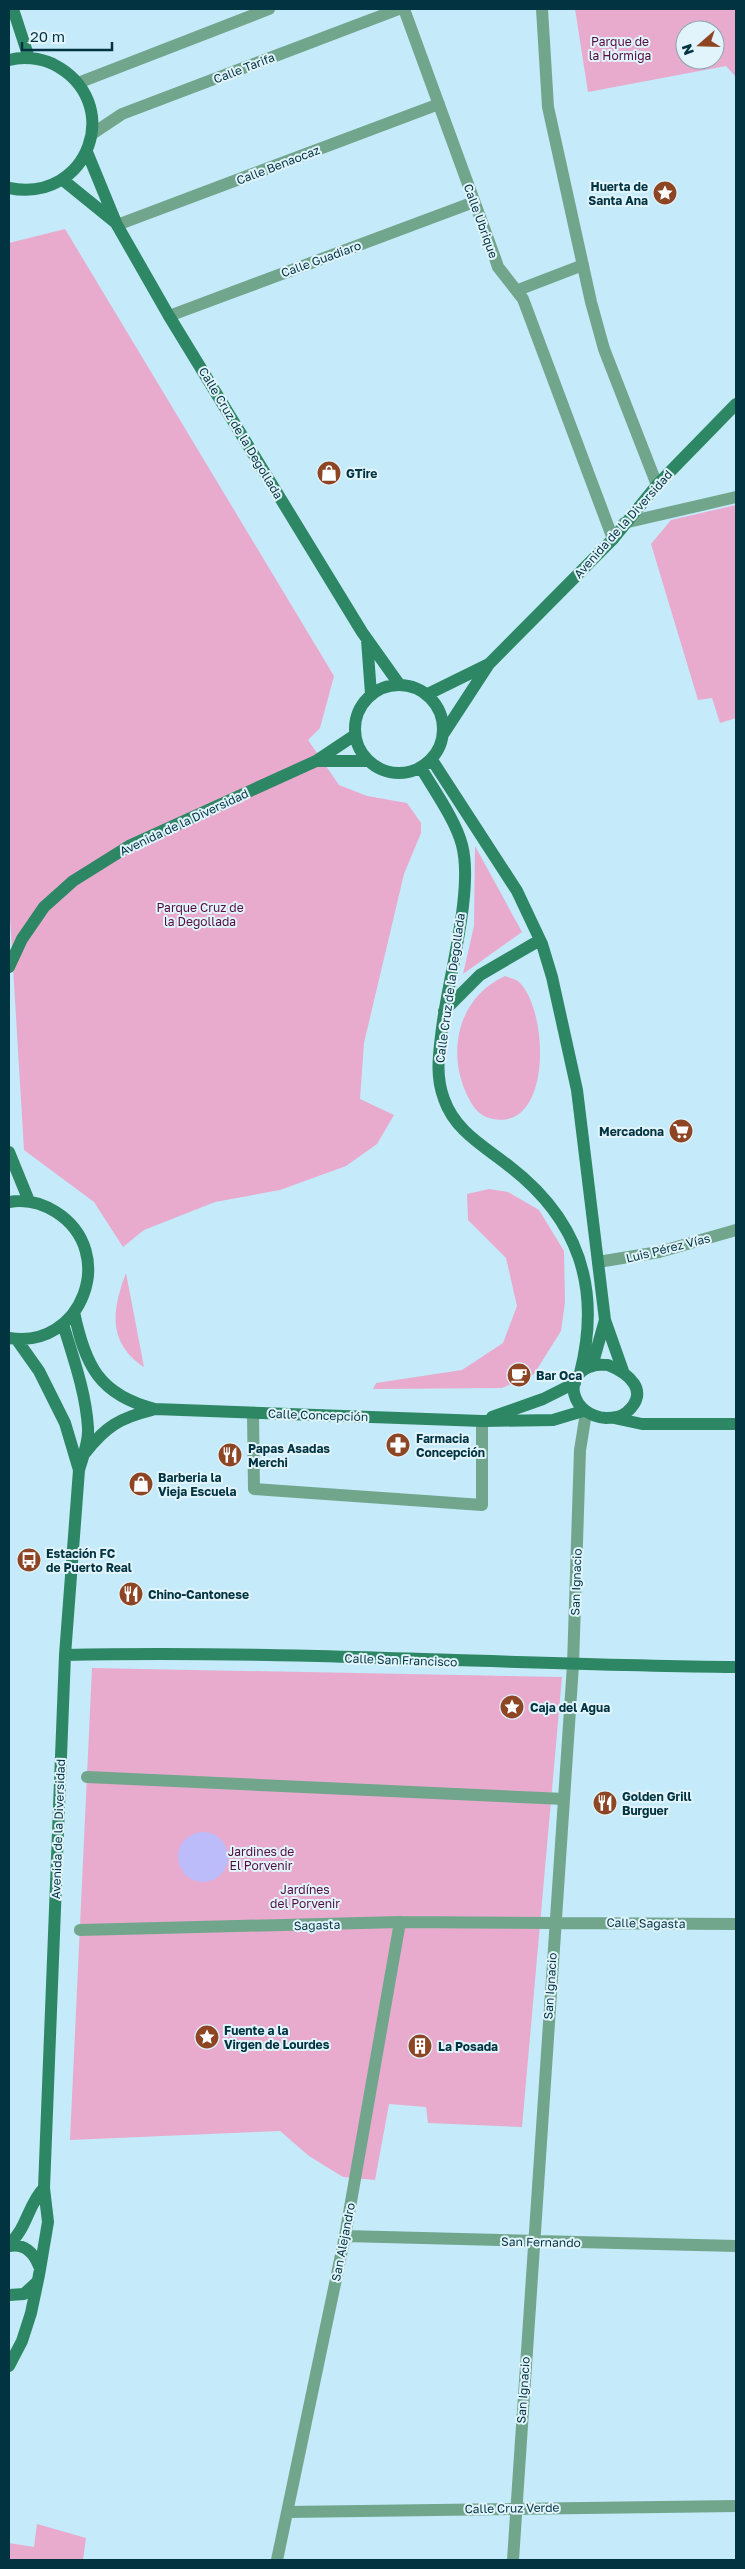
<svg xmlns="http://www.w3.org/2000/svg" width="745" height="2569" font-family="'Golos Text',sans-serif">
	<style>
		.green { fill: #e8abce; fill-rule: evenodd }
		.water { fill: #bcbcfa }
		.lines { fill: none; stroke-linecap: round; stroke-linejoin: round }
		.street { stroke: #71a68d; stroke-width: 12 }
		.secondary { stroke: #2e8764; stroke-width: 12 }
		.labels { text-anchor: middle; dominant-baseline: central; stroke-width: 4; stroke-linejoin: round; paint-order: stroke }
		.park-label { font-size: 12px; fill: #540b3e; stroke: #e1f4fb }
		.street-label { font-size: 12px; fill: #023341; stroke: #e1f4fb }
		.poi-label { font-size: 12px; font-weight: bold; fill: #023341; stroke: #e1f4fb; text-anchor: start }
	</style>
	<rect width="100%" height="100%" fill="#c5eaf9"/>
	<path class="green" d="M575 9H736V77L726 66 588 92ZM685 30H715V60H685Z
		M65 229 334 676 320 728 308 740 339 785 367 796 407 803 421 823V833L404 874 364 1043 360 1099 394 1115 377 1144 346 1166 280 1190 215 1202 144 1230 123 1247 94 1202 24 1150 9 900V243Z
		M736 505V718L720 723 712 698 698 700 651 544 671 520Z
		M475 846 522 932 463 974 474 926Z
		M505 976C509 978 516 979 519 982 550 1012 552 1136 489 1118 478 1115 472 1105 467 1095 446 1050 459 997 505 976Z
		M489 1189 508 1192 539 1210 564 1251 565 1302 561 1331 534 1374 502 1388 373 1389 376 1383 462 1370 503 1343 517 1306 506 1258 468 1220 467 1194Z
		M126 1273 144 1367C107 1342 112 1310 126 1273Z
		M92 1668 562 1677 522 2127 428 2123 426 2107 389 2104 375 2180 343 2177 309 2156 280 2131 70 2140Z
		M37 2524 86 2538 83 2560H9V2543L34 2547Z"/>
	<path class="water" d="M178 1857a25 25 0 1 1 50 0a25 25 0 1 1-50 0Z"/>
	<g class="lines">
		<path class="street" d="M404 9 495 258 498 267 523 299 613 539
			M542 9 548 107 591 302 604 349 657 485
			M78 83 269 9
			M92 134 122 114 399 9
			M117 225 439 104
			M518 290 583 265
			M169 316 474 202
			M624 523 736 497
			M598 1262 659 1252 736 1230
			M253 1413 254 1489 482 1505V1421
			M87 1777 564 1799
			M80 1930 400 1922 736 1924
			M345 2236 736 2246
			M287 2512 736 2506
			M277 2560 345 2236 400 1922
			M513 2560 573 1665 580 1450 586 1413"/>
		<path class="secondary" d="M13 9 29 58
			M9 60C23 56 40 58 53 64 126 101 89 204 9 188
			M87 152 117 225 169 316 362 632 399 684
			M63 180 116 223
			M367 640 371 694
			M355 729a44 44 0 1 1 88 0a44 44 0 1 1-88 0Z
			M428 694 489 664
			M444 733 489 664 613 539 657 485 736 404
			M432 760 517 891 542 944 552 977 577 1090 605 1320 623 1371
			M316 761H368
			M421 768C434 790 456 821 462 845 474 890 448 979 442 1028 439 1053 435 1075 444 1099 455 1131 484 1146 509 1166 578 1219 602 1287 580 1373
			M9 967 22 939 44 907 73 881 129 846 316 761 355 735
			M444 1011 480 975 540 940
			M9 1152 29 1201
			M9 1202C25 1199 42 1203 56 1212 119 1252 82 1350 9 1338
			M74 1312C85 1365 99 1395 155 1409L482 1421 553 1420 583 1411
			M17 1340 39 1371 65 1423 79 1470
			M608 1365C628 1373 651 1391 627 1412 621 1417 613 1418 606 1418 571 1416 561 1374 593 1366 597 1364 603 1365 608 1365Z
			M592 1366 605 1320
			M492 1417 543 1399 575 1383
			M614 1418 642 1424H736
			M85 1453C106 1426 120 1418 152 1410
			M65 1655C289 1650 513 1665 736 1667
			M9 2244C27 2229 28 2204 44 2188
			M9 2246C24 2243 34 2253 39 2266
			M9 2295 24 2294 36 2283
			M9 2366 22 2341 31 2313 39 2275 48 2222 44 2188 65 1655 79 1470C83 1456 89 1442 88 1428 86 1393 73 1357 63 1324"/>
	</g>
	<defs>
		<symbol id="sight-disc" viewBox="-11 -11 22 22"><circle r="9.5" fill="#8d4524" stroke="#e1f4fb"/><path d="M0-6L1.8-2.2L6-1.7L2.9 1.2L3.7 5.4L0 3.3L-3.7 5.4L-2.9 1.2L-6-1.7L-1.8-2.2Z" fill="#fff"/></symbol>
		<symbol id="shop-disc" viewBox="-11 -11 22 22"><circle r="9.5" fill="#8d4524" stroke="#e1f4fb"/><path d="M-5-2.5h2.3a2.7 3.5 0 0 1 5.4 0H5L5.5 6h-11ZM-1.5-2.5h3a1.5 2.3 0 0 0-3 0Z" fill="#fff"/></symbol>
		<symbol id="supermarket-disc" viewBox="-11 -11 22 22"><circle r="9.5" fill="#8d4524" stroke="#e1f4fb"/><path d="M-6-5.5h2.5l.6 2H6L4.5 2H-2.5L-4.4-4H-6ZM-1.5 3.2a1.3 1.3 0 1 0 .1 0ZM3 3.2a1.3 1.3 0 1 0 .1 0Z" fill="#fff"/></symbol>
		<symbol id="cafe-disc" viewBox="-11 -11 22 22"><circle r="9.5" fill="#8d4524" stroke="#e1f4fb"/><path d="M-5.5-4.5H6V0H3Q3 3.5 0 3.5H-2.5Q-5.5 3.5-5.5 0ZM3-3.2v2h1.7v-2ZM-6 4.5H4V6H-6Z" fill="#fff"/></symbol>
		<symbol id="pharmacy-disc" viewBox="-11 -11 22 22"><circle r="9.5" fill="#8d4524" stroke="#e1f4fb"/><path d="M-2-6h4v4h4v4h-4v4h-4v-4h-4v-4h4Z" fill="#fff"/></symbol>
		<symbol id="restaurant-disc" viewBox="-11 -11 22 22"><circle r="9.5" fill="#8d4524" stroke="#e1f4fb"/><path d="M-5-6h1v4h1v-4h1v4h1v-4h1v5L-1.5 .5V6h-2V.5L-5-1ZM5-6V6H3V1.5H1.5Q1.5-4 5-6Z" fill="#fff"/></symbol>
		<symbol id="bus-disc" viewBox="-11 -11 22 22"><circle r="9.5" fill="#8d4524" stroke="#e1f4fb"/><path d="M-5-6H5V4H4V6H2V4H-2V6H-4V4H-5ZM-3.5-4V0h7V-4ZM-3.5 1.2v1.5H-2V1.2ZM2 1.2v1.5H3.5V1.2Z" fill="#fff"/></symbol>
		<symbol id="building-disc" viewBox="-11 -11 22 22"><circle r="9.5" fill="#8d4524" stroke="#e1f4fb"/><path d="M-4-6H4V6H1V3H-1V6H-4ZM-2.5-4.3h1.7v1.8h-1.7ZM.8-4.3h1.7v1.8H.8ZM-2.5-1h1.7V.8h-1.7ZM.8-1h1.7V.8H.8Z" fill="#fff"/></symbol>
	</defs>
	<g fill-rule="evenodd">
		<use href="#sight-disc" x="651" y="179" width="28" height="28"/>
		<use href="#shop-disc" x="315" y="459" width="28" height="28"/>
		<use href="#supermarket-disc" x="667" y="1117" width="28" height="28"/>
		<use href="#cafe-disc" x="505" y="1361" width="28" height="28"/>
		<use href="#pharmacy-disc" x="384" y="1431" width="28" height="28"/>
		<use href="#restaurant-disc" x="216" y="1441" width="28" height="28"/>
		<use href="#shop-disc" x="127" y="1470" width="28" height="28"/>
		<use href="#bus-disc" x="15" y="1546" width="28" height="28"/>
		<use href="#restaurant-disc" x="117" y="1580" width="28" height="28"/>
		<use href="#sight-disc" x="498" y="1693" width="28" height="28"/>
		<use href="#restaurant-disc" x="591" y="1789" width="28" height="28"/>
		<use href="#sight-disc" x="193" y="2023" width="28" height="28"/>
		<use href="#building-disc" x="406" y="2032" width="28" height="28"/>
	</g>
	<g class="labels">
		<g class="park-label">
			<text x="620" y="41">Parque de<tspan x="620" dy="14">la Hormiga</tspan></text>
			<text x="200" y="907">Parque Cruz de<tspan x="200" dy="14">la Degollada</tspan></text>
			<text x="261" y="1851">Jardines de<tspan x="261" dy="14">El Porvenir</tspan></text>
			<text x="305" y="1889">Jardínes<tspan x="305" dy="14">del Porvenir</tspan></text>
		</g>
		<g class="street-label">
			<text transform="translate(244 68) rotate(-21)">Calle Tarifa</text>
			<text transform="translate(278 165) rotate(-21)">Calle Benaocaz</text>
			<text transform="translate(481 221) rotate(70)">Calle Ubrique</text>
			<text transform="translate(321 259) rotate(-20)">Calle Guadiaro</text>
			<text transform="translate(241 433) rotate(59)">Calle Cruz de la Degollada</text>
			<text transform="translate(623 524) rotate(-48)">Avenida de la Diversidad</text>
			<text transform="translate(184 822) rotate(-25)">Avenida de la Diversidad</text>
			<text transform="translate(450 988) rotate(-82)">Calle Cruz de la Degollada</text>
			<text transform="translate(668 1248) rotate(-14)">Luis Pérez Vías</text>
			<text transform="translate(318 1415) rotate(2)">Calle Concepción</text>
			<text transform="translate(576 1582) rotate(-88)">San Ignacio</text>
			<text transform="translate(401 1660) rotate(2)">Calle San Francisco</text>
			<text transform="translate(58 1829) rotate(-88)">Avenida de la Diversidad</text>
			<text transform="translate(646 1923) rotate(1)">Calle Sagasta</text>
			<text transform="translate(317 1925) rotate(-2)">Sagasta</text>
			<text transform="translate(550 1986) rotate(-86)">San Ignacio</text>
			<text transform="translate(343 2242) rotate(-79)">San Alejandro</text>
			<text transform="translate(541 2242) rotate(1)">San Fernando</text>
			<text transform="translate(523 2390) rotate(-86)">San Ignacio</text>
			<text transform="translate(512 2508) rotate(-1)">Calle Cruz Verde</text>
		</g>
		<g class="poi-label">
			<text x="648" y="186" text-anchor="end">Huerta de<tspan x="648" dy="14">Santa Ana</tspan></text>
			<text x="346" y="473">GTire</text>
			<text x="664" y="1131" text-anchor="end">Mercadona</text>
			<text x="536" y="1375">Bar Oca</text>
			<text x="416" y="1438">Farmacia<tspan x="416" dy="14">Concepción</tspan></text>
			<text x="248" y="1448">Papas Asadas<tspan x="248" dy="14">Merchi</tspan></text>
			<text x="158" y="1477">Barberia la<tspan x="158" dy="14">Vieja Escuela</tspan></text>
			<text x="46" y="1553">Estación FC<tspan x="46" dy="14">de Puerto Real</tspan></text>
			<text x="148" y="1594">Chino-Cantonese</text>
			<text x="530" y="1707">Caja del Agua</text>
			<text x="622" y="1796">Golden Grill<tspan x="622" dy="14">Burguer</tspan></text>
			<text x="224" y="2030">Fuente a la<tspan x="224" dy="14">Virgen de Lourdes</tspan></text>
			<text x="438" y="2046">La Posada</text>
		</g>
	</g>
	<rect width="745" height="2569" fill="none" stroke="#023341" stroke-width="20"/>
	<g transform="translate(700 45) rotate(250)"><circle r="24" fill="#e1f4fb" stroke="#88a7b1"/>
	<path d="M0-4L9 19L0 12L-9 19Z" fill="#8d4524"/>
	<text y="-8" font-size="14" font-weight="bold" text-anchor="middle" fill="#023341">N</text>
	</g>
	<path d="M22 42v8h90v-8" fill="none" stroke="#023341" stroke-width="2.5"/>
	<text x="30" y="42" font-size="15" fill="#023341" stroke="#e1f4fb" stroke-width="4" paint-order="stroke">20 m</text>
</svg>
